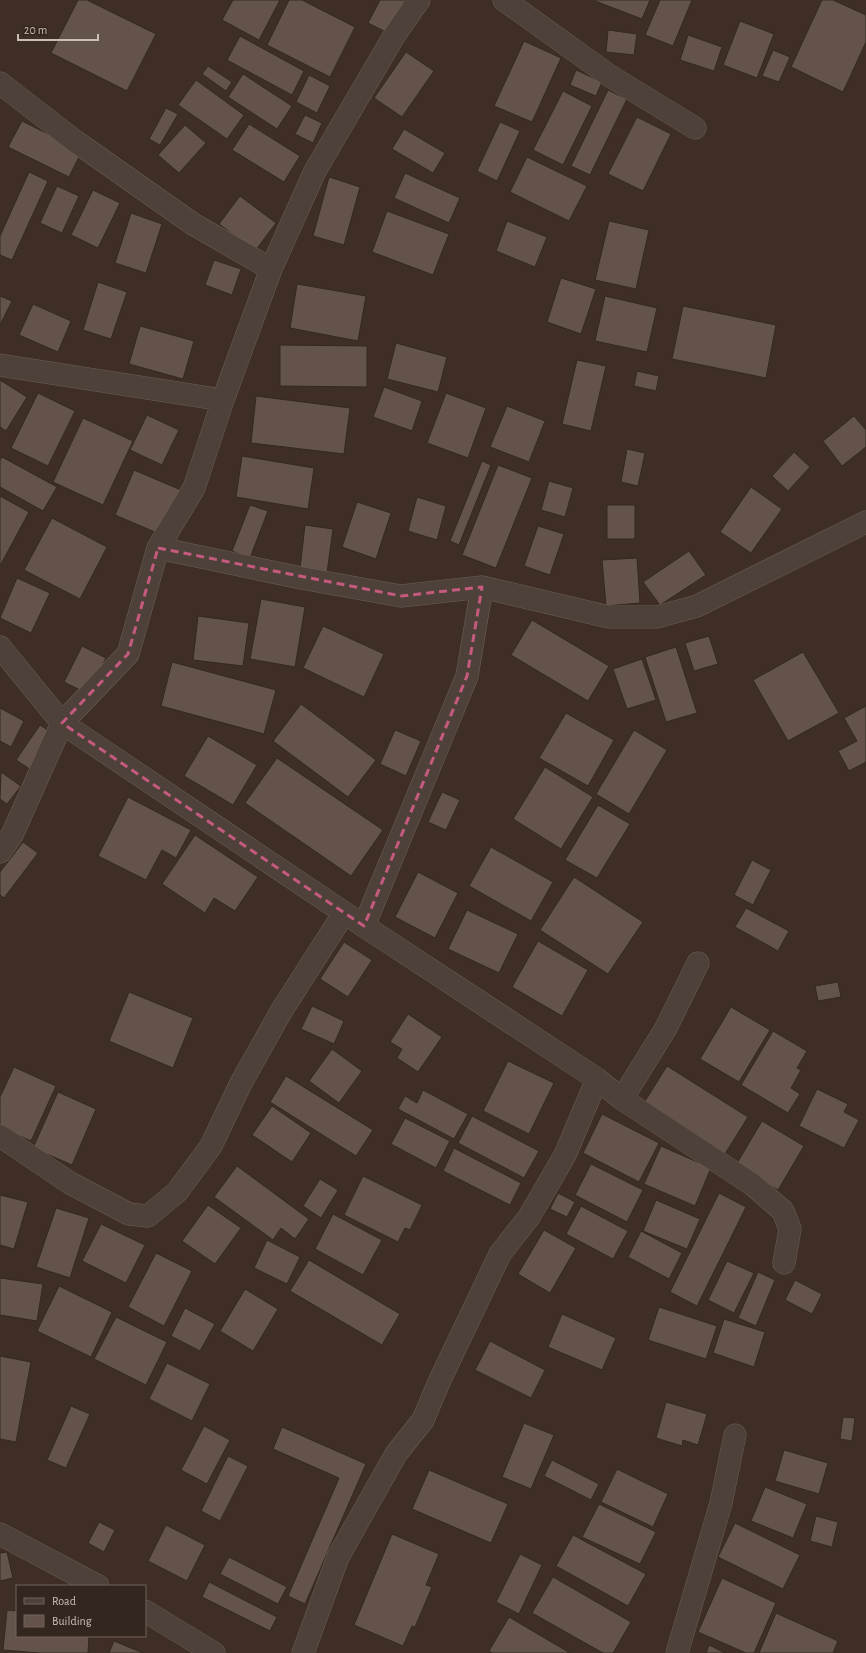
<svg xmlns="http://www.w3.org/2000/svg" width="866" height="1653" font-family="'Alegreya Sans',sans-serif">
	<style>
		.building { fill: #64534a; stroke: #352820 }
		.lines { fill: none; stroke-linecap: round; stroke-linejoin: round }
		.street-casing { stroke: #6c5f57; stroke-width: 23 }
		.street { stroke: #4e4139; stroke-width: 22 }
		.marked { fill: none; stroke: #c55a7f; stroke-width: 3; stroke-dasharray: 8 5; stroke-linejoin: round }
	</style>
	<rect width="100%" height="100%" fill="#3e2e25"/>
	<path class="building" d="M78 0H87L156 34 127 91 51 53Z
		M233 0H280L259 40 222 20Z
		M289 0H302L355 27 330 77 267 45Z
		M380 0H405L388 33 368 23Z
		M595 0H650L642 19 595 1Z
		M660 0H692L673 46 645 35Z
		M822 0H833L866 15V42L843 92 791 67Z
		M740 21 774 34 757 78 723 65Z
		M608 30 637 34 634 55 606 52Z
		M688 35 722 47 714 71 680 60Z
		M240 36 304 71 292 95 227 60Z
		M524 41 561 58 532 122 494 106Z
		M773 50 790 57 779 82 762 76Z
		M406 52 434 71 402 117 374 98Z
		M208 66 232 82 226 91 202 74Z
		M576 70 602 82 596 96 570 85Z
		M243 74 292 106 277 129 228 97Z
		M309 75 330 86 317 113 296 102Z
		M196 80 244 115 227 139 178 105Z
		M608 90 627 99 590 175 571 166Z
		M563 91 592 106 563 165 533 150Z
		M166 108 178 114 160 145 149 139Z
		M305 115 322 123 313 143 295 134Z
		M637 117 671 134 643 191 608 174Z
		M22 121 82 151 69 177 8 147Z
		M500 122 520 131 497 181 477 171Z
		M249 124 300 156 284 182 232 150Z
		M185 125 206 143 179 173 158 155Z
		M404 129 445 153 433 173 392 149Z
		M527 157 587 186 569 221 510 192Z
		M29 172 48 181 12 260 0 255V236Z
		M405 173 460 198 449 223 394 198Z
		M329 177 360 187 344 245 313 236Z
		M57 186 79 196 62 233 40 223Z
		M93 190 120 203 98 248 71 235Z
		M240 196 276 223 255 251 219 224Z
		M387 211 449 234 433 275 372 252Z
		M131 213 162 224 146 273 115 263Z
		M507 221 547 237 535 267 496 251Z
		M609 221 649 230 636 289 595 280Z
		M214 260 241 269 232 295 205 285Z
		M561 278 596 289 581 334 547 322Z
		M98 282 127 292 111 339 83 330Z
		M297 284 366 296 358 341 290 328Z
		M0 296 12 301 0 325Z
		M605 296 657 308 647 352 595 341Z
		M33 304 71 321 58 352 19 335Z
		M683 306 776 325 766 378 672 359Z
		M140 326 194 341 183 379 129 364Z
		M396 343 447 357 438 392 387 379Z
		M280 345 367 346V387L280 386Z
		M577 360 606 366 591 431 562 424Z
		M637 371 659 376 656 391 634 386Z
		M0 380 27 397 6 431 0 427Z
		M384 387 422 401 412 431 373 417Z
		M38 393 75 411 48 466 11 448Z
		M446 393 486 408 468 458 427 443Z
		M256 396 350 408 344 454 251 443Z
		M507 406 545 421 529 462 490 447Z
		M147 415 179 430 162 465 130 450Z
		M854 416 866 430V447L842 466 823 441Z
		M83 418 133 441 103 505 53 482Z
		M627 449 645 453 638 486 621 482Z
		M794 452 810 467 788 491 772 476Z
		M242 456 314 468 308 509 236 497Z
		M2 457 57 487 43 511 0 487V460Z
		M482 461 491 465 459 545 450 541Z
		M498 465 532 478 496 568 462 555Z
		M134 470 195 496 176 541 115 515Z
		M549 481 573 488 565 517 541 510Z
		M751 487 782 509 751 553 720 532Z
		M0 496 29 512 0 566Z
		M417 497 446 506 437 540 408 531Z
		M357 502 391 513 376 559 342 547Z
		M250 505 268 511 250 558 232 551Z
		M607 505H635V539H607Z
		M52 518 107 547 80 599 24 570Z
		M305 525 333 529 327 573 300 569Z
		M538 526 564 534 550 575 524 566Z
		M689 551 706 575 660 605 643 582Z
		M637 558 640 603 606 606 602 560Z
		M17 578 50 593 31 633 0 618Z
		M261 599 305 607 295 667 250 659Z
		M198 616 249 623 243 666 193 660Z
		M532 620 609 666 588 701 511 655Z
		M323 626 384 654 364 697 303 668Z
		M709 636 718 664 694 671 685 643Z
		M82 646 106 658 88 694 64 682Z
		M676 647 697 713 666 722 645 657Z
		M803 652 839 713 788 741 753 680Z
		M642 659 656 700 627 709 613 669Z
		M172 662 276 690 264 734 161 706Z
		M301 704 376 760 348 797 273 741Z
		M866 706V762L849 771 838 751 857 741 844 718Z
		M0 708 24 721 11 747 0 741Z
		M566 713 614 740 588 786 539 758Z
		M40 725 58 737 34 772 16 760Z
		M395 730 421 741 406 776 380 764Z
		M634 730 667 750 629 814 596 794Z
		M208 736 257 765 233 805 184 776Z
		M277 758 383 830 351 876 245 803Z
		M545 767 593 797 561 849 513 819Z
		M1 772 21 786 7 804 0 799Z
		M442 792 460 800 446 830 428 822Z
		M128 797 191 830 176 858 162 850 146 880 98 856Z
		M598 805 630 824 597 878 565 860Z
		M195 835 258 877 235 911 214 898 205 913 162 884Z
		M23 842 38 853 4 898 0 895V872Z
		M491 847 553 882 531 921 469 886Z
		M752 860 771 870 753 905 734 895Z
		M418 872 458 893 435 938 395 917Z
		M574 877 643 922 608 974 540 930Z
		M746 908 789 931 778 951 735 927Z
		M467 910 518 934 499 973 448 949Z
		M538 941 588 970 562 1016 512 987Z
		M344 942 372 960 348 997 320 979Z
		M838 982 841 997 818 1001 815 986Z
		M129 992 193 1018 173 1068 109 1041Z
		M312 1006 344 1021 334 1044 301 1029Z
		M731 1007 770 1030 739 1082 700 1059Z
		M408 1014 442 1037 418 1072 397 1058 402 1049 390 1042Z
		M773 1031 807 1051 797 1068 801 1070 791 1088 800 1094 788 1113 741 1085Z
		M332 1049 362 1071 339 1103 309 1081Z
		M508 1061 554 1083 529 1134 483 1111Z
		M667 1066 748 1117 723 1157 642 1106Z
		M14 1067 56 1086 31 1141 0 1127V1097Z
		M286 1076 373 1130 356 1156 270 1102Z
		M817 1089 848 1104 844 1112 859 1120 844 1148 799 1126Z
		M423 1090 468 1114 454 1139 398 1109 405 1096 417 1103Z
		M58 1092 96 1109 72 1165 33 1148Z
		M272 1106 311 1133 292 1162 252 1135Z
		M602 1114 659 1143 639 1182 583 1153Z
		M472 1116 539 1151 524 1178 458 1143Z
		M405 1118 450 1141 436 1168 391 1144Z
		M762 1121 804 1146 778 1190 736 1165Z
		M661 1146 711 1168 695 1206 644 1184Z
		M454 1148 521 1183 510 1205 443 1171Z
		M591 1164 643 1190 627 1222 575 1195Z
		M237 1166 309 1219 295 1239 281 1228 273 1240 214 1197Z
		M363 1176 422 1205 410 1230 405 1228 398 1242 344 1215Z
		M320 1179 338 1190 321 1218 303 1206Z
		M558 1193 575 1202 567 1217 550 1209Z
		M719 1193 746 1207 697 1306 670 1292Z
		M0 1195 28 1202 14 1249 0 1245Z
		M656 1200 700 1219 687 1249 643 1231Z
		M208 1205 241 1228 215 1264 182 1241Z
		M581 1206 628 1231 613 1259 566 1234Z
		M56 1208 89 1218 70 1278 36 1267Z
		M333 1214 382 1240 363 1275 315 1249Z
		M101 1224 145 1245 126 1283 82 1261Z
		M544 1230 576 1248 550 1293 518 1274Z
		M641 1231 682 1253 669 1279 628 1257Z
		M267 1240 300 1257 287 1284 254 1268Z
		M156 1253 192 1271 164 1326 128 1307Z
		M309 1260 400 1314 382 1345 290 1291Z
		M727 1261 754 1273 734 1313 708 1300Z
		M758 1272 775 1280 756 1326 738 1318Z
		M0 1278 43 1284 37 1321 0 1315Z
		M795 1280 822 1294 812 1314 785 1300Z
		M59 1286 112 1312 91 1357 37 1331Z
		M245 1289 278 1309 253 1351 220 1331Z
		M659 1307 717 1326 706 1359 648 1340Z
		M185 1308 215 1324 200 1351 171 1336Z
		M562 1314 616 1338 602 1370 548 1347Z
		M116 1317 167 1342 146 1385 94 1359Z
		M724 1319 765 1332 754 1367 713 1353Z
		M490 1341 545 1370 531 1398 475 1370Z
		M0 1356 31 1362 16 1442 0 1439Z
		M167 1363 210 1384 192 1421 149 1399Z
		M666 1402 707 1414 698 1445 683 1440 682 1446 656 1438Z
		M71 1406 90 1414 66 1468 47 1460Z
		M843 1417 855 1418 852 1441 840 1439Z
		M524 1423 554 1435 531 1489 502 1477Z
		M204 1426 230 1440 207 1484 181 1470Z
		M282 1427 366 1464 305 1604 288 1596 339 1478 273 1449Z
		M784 1450 828 1463 819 1494 775 1481Z
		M228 1456 248 1466 220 1521 201 1511Z
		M552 1460 599 1484 591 1500 544 1476Z
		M617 1469 668 1494 653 1527 601 1502Z
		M429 1470 508 1504 491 1543 412 1509Z
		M765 1487 807 1504 793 1538 751 1521Z
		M599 1504 656 1532 640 1564 582 1537Z
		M816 1516 838 1522 832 1547 810 1541Z
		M99 1522 115 1530 104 1552 88 1543Z
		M735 1523 800 1555 783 1589 718 1557Z
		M166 1525 205 1545 187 1581 148 1561Z
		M392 1534 439 1554 426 1585 432 1587 415 1627 412 1626 403 1646 354 1625Z
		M573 1535 646 1574 628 1606 556 1566Z
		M7 1552 13 1578 0 1581V1553Z
		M520 1554 542 1565 519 1614 496 1602Z
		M229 1557 287 1587 278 1604 220 1574Z
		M553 1577 631 1622 613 1653H603L532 1613Z
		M722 1578 776 1603 754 1653H746L698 1632Z
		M209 1582 277 1617 270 1631 202 1597Z
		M7 1610 17 1611V1636H89L88 1653H40L3 1650Z
		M776 1613 838 1641 833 1653H759Z
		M509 1617 570 1653H492L489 1651Z
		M114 1641 143 1653H109Z
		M709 1645 725 1653H706Z"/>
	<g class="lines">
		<defs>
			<path id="street" d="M504 0 610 76 695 128
				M0 83 75 141 193 224 271 269
				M0 365 223 400
				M158 548 301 578 401 596 482 587 609 617H657L697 606 866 522
				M0 647 62 723 364 926 597 1079 622 1099 753 1185 783 1211 790 1229 784 1263
				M0 852 12 835 62 723 128 654 158 548 194 488 223 400 271 269 315 171 394 36 419 0
				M364 926 467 676 482 587
				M622 1099 666 1028 698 963
				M0 1136 70 1183 129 1214 148 1216 177 1192 211 1146 241 1083 282 1010 344 913
				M0 1534 98 1586
				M145 1611 214 1653
				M303 1653 338 1557 396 1454 423 1420 439 1382 500 1254 529 1217 565 1155 597 1079
				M677 1653 721 1503 735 1435"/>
		</defs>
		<use href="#street" class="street-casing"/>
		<use href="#street" class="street"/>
	</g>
	<path class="marked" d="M158 548 401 596 482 587 467 676 364 926 62 723 128 654Z"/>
	<rect x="16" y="1585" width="130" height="52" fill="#33261e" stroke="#6f625a"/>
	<rect x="24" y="1598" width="20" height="6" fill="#4e4139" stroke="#6f625a"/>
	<text x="52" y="1605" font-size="12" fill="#c9bdb5">Road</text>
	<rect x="24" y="1615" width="20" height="12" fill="#64534a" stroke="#6f625a"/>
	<text x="52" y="1625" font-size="12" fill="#c9bdb5">Building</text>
	<path d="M18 34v6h80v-6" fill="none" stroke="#c9bdb5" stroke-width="2"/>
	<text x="24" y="34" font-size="12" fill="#c9bdb5" stroke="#33261e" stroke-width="3" paint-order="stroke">20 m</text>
</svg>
